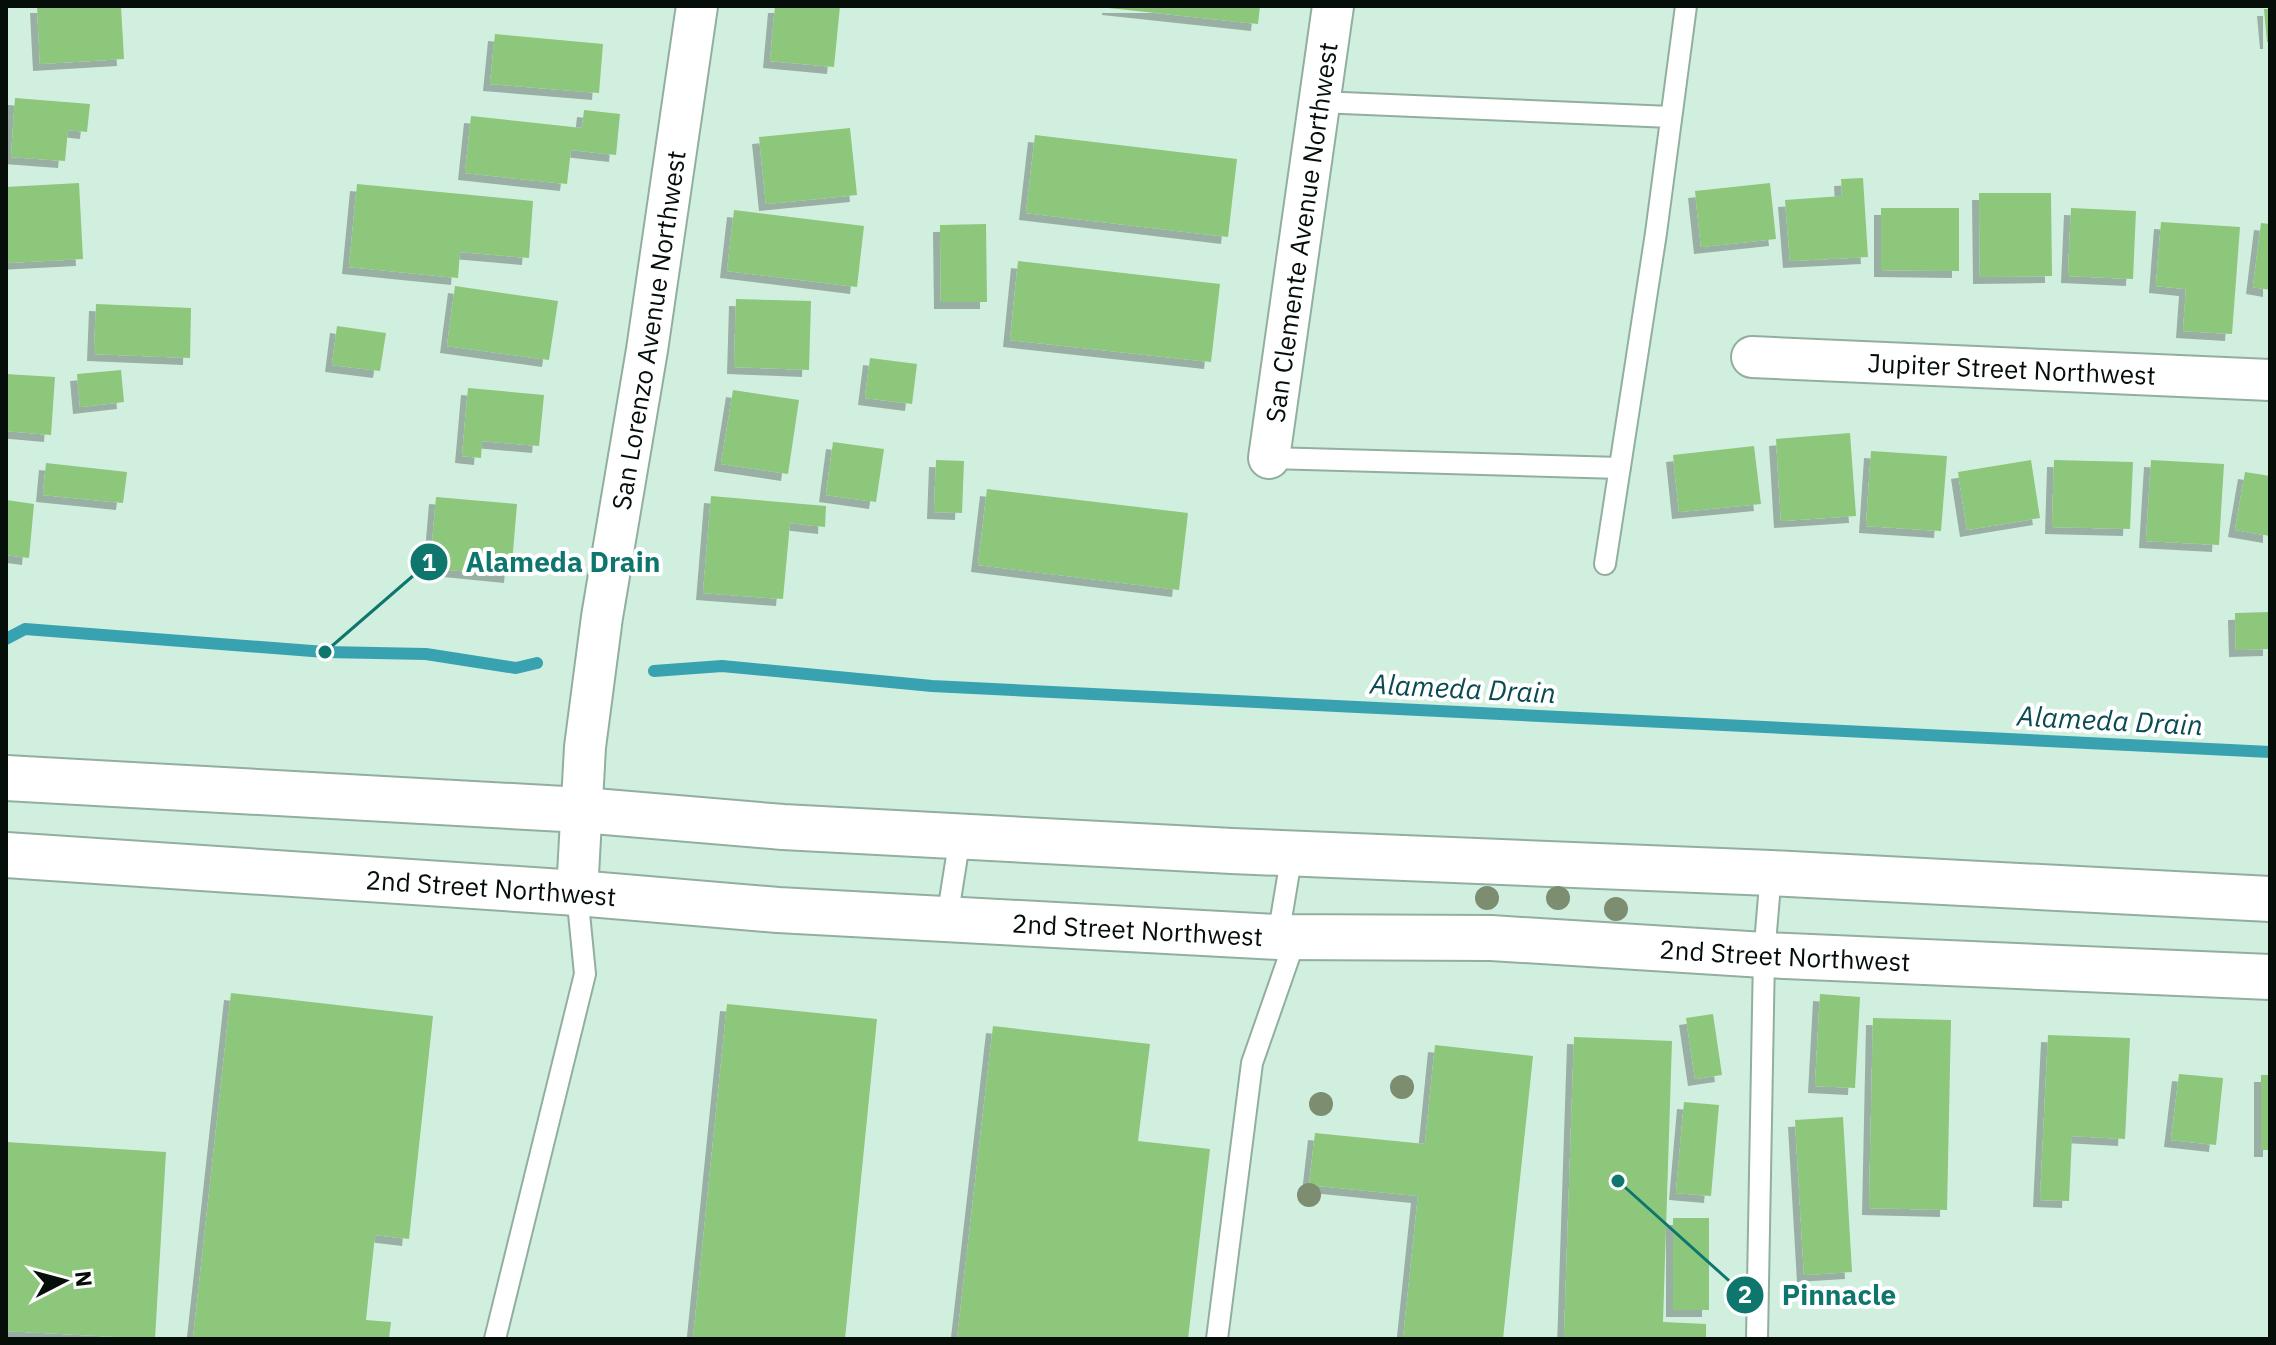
<svg xmlns="http://www.w3.org/2000/svg" width="2276" height="1345" font-family="'IBM Plex Sans',sans-serif">
	<style>
		.lines { fill: none; stroke-linecap: round; stroke-linejoin: round }
		.stream { stroke: #38a2b0; stroke-width: 12 }
		.building { fill: #8cc77c; filter: url(#shadow) }
		.service-casing { stroke: #92ae9f; stroke-width: 24 }
		.minor-casing { stroke: #92ae9f; stroke-width: 44 }
		.primary-casing { stroke: #92ae9f; stroke-width: 48 }
		.service { stroke: #fff; stroke-width: 20 }
		.minor { stroke: #fff; stroke-width: 40 }
		.primary { stroke: #fff; stroke-width: 44 }
		.tree { fill: #7c8d70 }
		.labels { text-anchor: middle; dominant-baseline: central; stroke-width: 8; stroke-linejoin: round; paint-order: stroke }
		.street-label { font-size: 26px; fill: #050e09; stroke: #fff }
		.water-label { font-size: 28px; font-style: italic; fill: #0b4a52; stroke: #fff }
		.leader { fill: none; stroke: #0f766e; stroke-width: 3 }
		.callout-dot { fill: #0f766e; stroke: #fff; stroke-width: 3 }
		.mark-label { font-size: 24px; text-anchor: middle; font-weight: bold; fill: #fff }
		.callout-label { font-size: 28px; text-anchor: middle; font-weight: bold; fill: #0f766e; stroke: #fff; stroke-width: 8; stroke-linejoin: round; paint-order: stroke }
	</style>
	<defs>
		<filter id="shadow"><feDropShadow dx="-7" dy="7" stdDeviation="0" flood-color="#0004"/></filter>
	</defs>
	<rect width="100%" height="100%" fill="#d1efdf"/>
	<g class="lines">
		<path class="stream" d="M6 639 25 629 325 652 426 654 516 668 537 663
			M654 671 722 666 932 686 2270 752"/>
	</g>
	<path class="building" d="M37 6H121L124 59 40 64Z
		M775 6H840L834 67 770 61Z
		M1109 6H1260L1258 24 1109 8Z
		M2264 9H2270V42H2267Z
		M495 34 603 44 599 93 490 84Z
		M15 98 90 104 87 132 68 130 65 161 11 157Z
		M584 110 620 114 616 155 571 150 567 184 465 173 471 116 582 128Z
		M850 128 857 195 766 204 759 137Z
		M1035 135 1237 159 1228 237 1026 213Z
		M1863 178 1868 257 1790 261 1785 200 1842 196 1841 179Z
		M79 183 83 259 6 263V187Z
		M1770 183 1776 239 1701 247 1695 191Z
		M357 184 533 201 529 258 460 252 458 278 349 267Z
		M1979 193H2051L2052 276 1980 277Z
		M1881 208H1959V271L1881 270Z
		M2071 208 2136 211 2133 279 2068 276Z
		M734 210 864 226 857 287 727 271Z
		M2161 222 2240 227 2232 334 2183 331 2186 289 2156 286Z
		M2261 223 2270 224V290L2253 287Z
		M986 224 987 302H941L940 225Z
		M1018 261 1220 284 1211 362 1010 340Z
		M455 286 558 301 549 360 447 346Z
		M736 299 811 301 809 370 734 367Z
		M96 304 191 308 190 358 94 354Z
		M337 326 386 333 380 371 332 365Z
		M870 358 917 364 912 404 865 398Z
		M121 370 124 402 80 407 77 374Z
		M6 374 55 377 51 435 6 431Z
		M468 388 544 395 539 446 482 441 481 458 462 456Z
		M733 390 799 400 788 474 721 464Z
		M1850 433 1856 516 1781 521 1776 439Z
		M833 442 884 449 876 502 826 495Z
		M1754 446 1761 504 1679 512 1673 455Z
		M1871 451 1947 456 1941 531 1866 526Z
		M936 460 964 461 962 513 934 512Z
		M2031 460 2040 518 1967 530 1958 472Z
		M2054 460 2133 462 2130 529 2052 527Z
		M2151 460 2224 464 2219 545 2146 541Z
		M46 463 127 472 123 503 43 495Z
		M2245 472 2270 476V536L2235 530Z
		M987 489 1188 513 1179 590 978 565Z
		M711 496 826 506 825 527 790 523 783 599 703 593Z
		M436 497 517 504 511 576 430 568Z
		M6 500 34 504 29 558 6 555Z
		M2270 612V649L2236 650 2235 613Z
		M231 993 433 1016 409 1239 375 1235 366 1320 391 1322 389 1339H193Z
		M1820 994 1860 997 1855 1088 1815 1086Z
		M727 1004 877 1019 845 1339H693Z
		M1713 1014 1722 1075 1695 1079 1686 1018Z
		M1873 1018 1951 1020 1947 1210 1869 1208Z
		M993 1026 1150 1044 1138 1141 1210 1149 1188 1339H957Z
		M2048 1035 2130 1038 2125 1139 2072 1136 2069 1201 2040 1200Z
		M1574 1037 1672 1041 1663 1322 1706 1324V1339H1564Z
		M1435 1045 1533 1056 1503 1339H1403L1418 1196 1309 1185 1315 1133 1425 1144Z
		M2179 1074 2223 1078 2216 1145 2171 1140Z
		M2261 1075H2270V1150H2261Z
		M1684 1102 1719 1105 1711 1196 1676 1193Z
		M1843 1117 1852 1272 1804 1275 1795 1120Z
		M6 1142 166 1152 155 1339 6 1331Z
		M1673 1218H1709V1310H1673Z"/>
	<g class="lines">
		<defs>
			<path id="service" d="M1319 102 1671 117
				M1269 458 1620 468
				M1605 564 1656 233 1686 6
				M947 919 960 837
				M1278 937 1292 853
				M495 1339 585 974 577 893
				M1217 1339 1252 1063 1296 937
				M1757 1339 1764 955 1771 873"/>
			<g id="minor">
				<path id="s1" d="M1752 357 2270 380"/>
				<path id="s2" d="M1269 458 1333 6"/>
				<path id="s3" d="M577 893 585 747 602 617 647 350 697 6"/>
			</g>
			<g id="primary">
				<path d="M6 778 582 810 783 827 1232 851 1771 873 2270 899"/>
				<path id="s4" d="M6 855 577 893 778 910 1278 937 1491 938 1764 955 2270 977"/>
			</g>
		</defs>
		<use href="#service" class="service-casing"/>
		<use href="#minor" class="minor-casing"/>
		<use href="#primary" class="primary-casing"/>
		<use href="#service" class="service"/>
		<use href="#minor" class="minor"/>
		<use href="#primary" class="primary"/>
	</g>
	<g class="tree">
		<circle cx="1487" cy="898" r="12"/>
		<circle cx="1558" cy="898" r="12"/>
		<circle cx="1616" cy="909" r="12"/>
		<circle cx="1402" cy="1087" r="12"/>
		<circle cx="1321" cy="1104" r="12"/>
		<circle cx="1309" cy="1195" r="12"/>
	</g>
	<g class="labels">
		<g class="street-label">
			<text stroke="none"><textPath href="#s2" startOffset="228">San Clemente Avenue Northwest</textPath></text>
			<text stroke="none"><textPath href="#s3" startOffset="568">San Lorenzo Avenue Northwest</textPath></text>
			<text stroke="none"><textPath href="#s1" startOffset="260">Jupiter Street Northwest</textPath></text>
			<text stroke="none"><textPath href="#s4" startOffset="486">2nd Street Northwest</textPath></text>
			<text stroke="none"><textPath href="#s4" startOffset="1134">2nd Street Northwest</textPath></text>
			<text stroke="none"><textPath href="#s4" startOffset="1782">2nd Street Northwest</textPath></text>
		</g>
		<g class="water-label">
			<text transform="translate(1463 688) rotate(3)">Alameda Drain</text>
			<text transform="translate(2110 720) rotate(3)">Alameda Drain</text>
		</g>
	</g>
	<path class="leader" d="M325 652L429 562M1618 1181L1745 1295"/>
	<g class="callout-dot">
		<circle cx="325" cy="652" r="8"/>
		<circle cx="1618" cy="1181" r="8"/>
		<circle cx="429" cy="562" r="20"/>
		<circle cx="1745" cy="1295" r="20"/>
	</g>
	<g class="mark-label">
		<text x="429" y="571">1</text>
		<text x="1745" y="1303">2</text>
	</g>
	<g class="callout-label">
		<text x="563" y="572">Alameda Drain</text>
		<text x="1839" y="1305">Pinnacle</text>
	</g>
	<rect width="2276" height="1345" fill="none" stroke="#050e09" stroke-width="16"/>
	<g transform="translate(64 1281) rotate(84)" stroke="#ffffff" stroke-width="6" paint-order="stroke">
	<path d="M0-6L14 30L0 20L-14 30Z" fill="#050e09"/>
	<text y="-12" font-size="22" font-weight="bold" text-anchor="middle" fill="#050e09">N</text>
	</g>
</svg>
